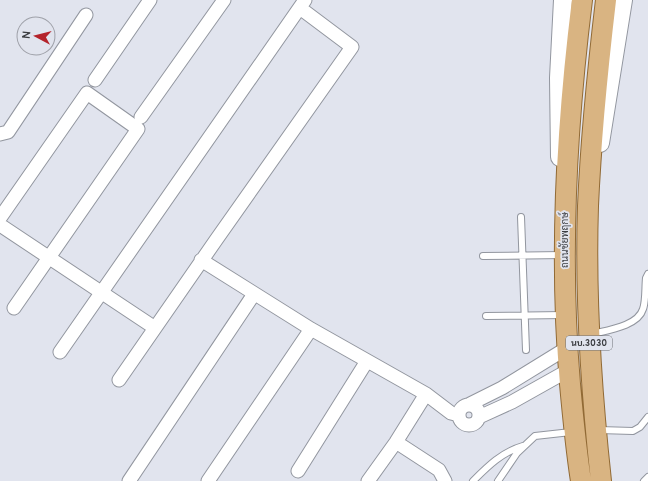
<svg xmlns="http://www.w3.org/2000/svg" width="648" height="481" font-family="Overpass,Sarabun,sans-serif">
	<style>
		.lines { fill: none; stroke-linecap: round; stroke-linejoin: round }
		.service-casing { stroke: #92969f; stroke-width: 8 }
		.minor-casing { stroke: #92969f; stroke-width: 15 }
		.secondary-casing { stroke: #92969f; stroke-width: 20 }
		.primary-casing { stroke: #916a35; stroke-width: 22 }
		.service { stroke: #fff; stroke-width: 6 }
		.minor { stroke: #fff; stroke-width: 13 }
		.secondary { stroke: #fff; stroke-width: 18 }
		.primary { stroke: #d9b482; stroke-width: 20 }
		.labels { text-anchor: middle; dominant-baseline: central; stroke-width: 3.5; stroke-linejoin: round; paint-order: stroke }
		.shield { fill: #e1e4ee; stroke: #6d6f75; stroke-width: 1 }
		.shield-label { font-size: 9px; font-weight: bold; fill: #3b3d41 }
		.street-label { font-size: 10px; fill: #3b3d41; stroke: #e1e4ee }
	</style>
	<rect width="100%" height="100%" fill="#e1e4ee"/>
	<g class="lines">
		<defs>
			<path id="service" d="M521 217 526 350
				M483 256 563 255
				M486 316 564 315
				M592 334C608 330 638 326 643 309 646 301 645 287 646 278L648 274
				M599 430 633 431 640 427 648 417
				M473 481C488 466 502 452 523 446
				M498 481 517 453 535 436 571 432
				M644 481 648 477"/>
			<path id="minor" d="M95 80 150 0
				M141 117 224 0
				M0 134 8 132 86 15
				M0 218 87 93 138 129 14 308
				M0 225 155 328
				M201 260 311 329 426 394 451 413 459 415
				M60 352 305 0
				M119 380 216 240 352 47 300 8
				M470 404 502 388 567 348
				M459 415a10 10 0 1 1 20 0a10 10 0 1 1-20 0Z
				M479 417 512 402 569 370
				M396 442 439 470 445 481
				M298 471 367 361
				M129 481 254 294
				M208 481 311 329
				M368 481 396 442 426 394"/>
			<path id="secondary" d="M600 143 623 0
				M560 157 559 78 563 0"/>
			<path id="primary" d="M581 481C576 449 573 417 570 384 559 255 566 128 582 0
				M601 481C591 389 585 298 588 206 591 137 598 68 606 0"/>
		</defs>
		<use href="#service" class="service-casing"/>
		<use href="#minor" class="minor-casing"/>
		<use href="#secondary" class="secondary-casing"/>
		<use href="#primary" class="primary-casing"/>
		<use href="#service" class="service"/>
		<use href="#minor" class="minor"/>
		<use href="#secondary" class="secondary"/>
		<use href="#primary" class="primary"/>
	</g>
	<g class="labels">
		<rect class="shield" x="566" y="336" width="46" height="14" rx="3"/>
		<g class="shield-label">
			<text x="589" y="343">นบ.3030</text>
		</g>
		<g class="street-label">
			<text transform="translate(565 240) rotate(-90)">ถนนชัยพฤกษ์</text>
		</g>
	</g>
	<g transform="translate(36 36) rotate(277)"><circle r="19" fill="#e1e4ee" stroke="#9fa1a9"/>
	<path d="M0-3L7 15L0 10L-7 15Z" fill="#b4232b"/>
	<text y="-6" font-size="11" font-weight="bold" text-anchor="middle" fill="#3b3d41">N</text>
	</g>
</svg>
